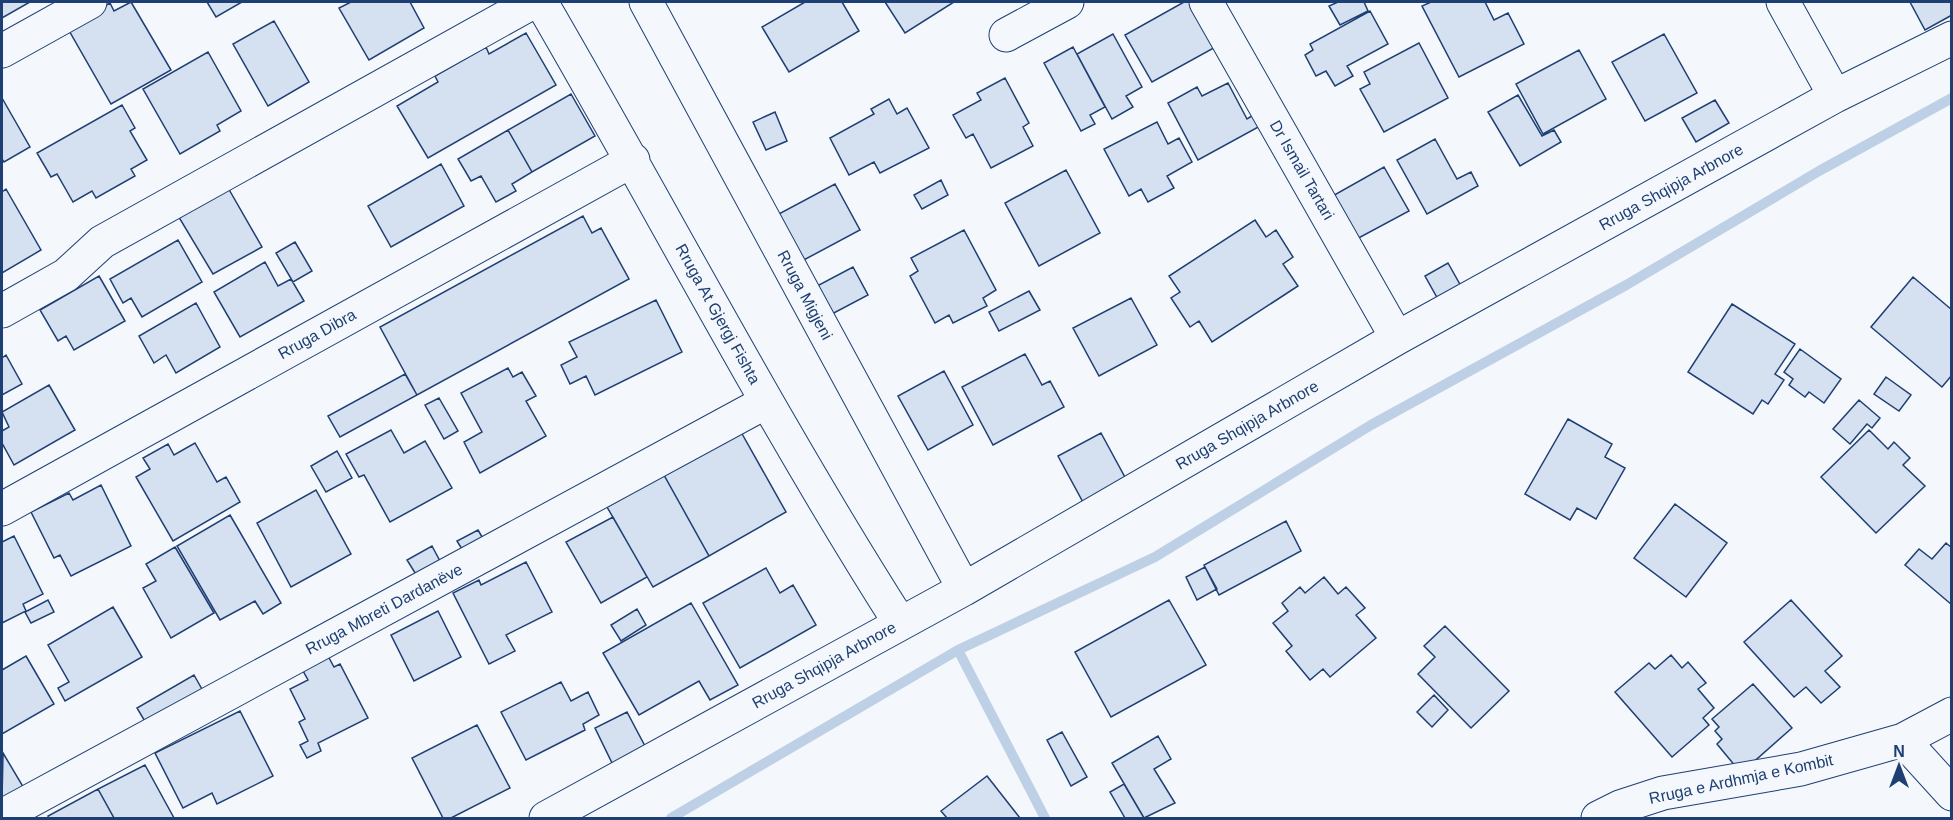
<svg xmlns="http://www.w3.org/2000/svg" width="1953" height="820" font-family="Arial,sans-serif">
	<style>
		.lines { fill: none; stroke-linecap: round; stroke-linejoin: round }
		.stream { stroke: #bed0e5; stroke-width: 10 }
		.building { fill: #d5e0f0; stroke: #1d3f73; stroke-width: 1.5 }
		.minor-casing { stroke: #1d3f73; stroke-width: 35 }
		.minor { stroke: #f4f7fb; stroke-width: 33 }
		.labels { text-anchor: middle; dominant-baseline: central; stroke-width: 4.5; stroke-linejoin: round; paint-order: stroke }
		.street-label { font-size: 16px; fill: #1d3f73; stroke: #f4f7fb }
	</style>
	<rect width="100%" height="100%" fill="#f4f7fb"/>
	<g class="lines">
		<path class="stream" d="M958 650 1045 818
			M671 818 958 650 1155 557 1371 425 1628 284 1819 171 1952 98"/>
	</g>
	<path class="building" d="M2 2H30L2 18Z
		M131 2 171 70 111 104 67 27 110 3 114 11Z
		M207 2H242L216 17Z
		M351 2H410L424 28 369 60 339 8Z
		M805 2H842L859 31 789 72 762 27Z
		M885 2H954L905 33Z
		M1184 2H1197L1221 44 1152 82 1125 35Z
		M1338 2H1364L1368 11 1340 25 1329 6Z
		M1431 2H1485L1494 20 1508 13 1524 44 1459 77 1422 6Z
		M1910 2H1952V15L1925 30Z
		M1370 11 1388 44 1347 66 1353 76 1335 86 1326 71 1316 76 1305 55 1313 50 1310 44Z
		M274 21 309 82 268 106 233 44Z
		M526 33 556 85 428 158 397 106 438 82 435 76 486 47 489 54Z
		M1113 34 1142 87 1126 96 1133 107 1112 119 1077 54Z
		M1664 34 1697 93 1645 121 1612 62Z
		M1419 43 1448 98 1384 132 1360 89 1370 84 1364 72Z
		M1073 47 1105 107 1090 115 1095 124 1081 131 1044 63Z
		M1579 50 1606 99 1543 134 1516 84Z
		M208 52 241 111 217 125 220 131 180 154 143 89Z
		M1005 78 1029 123 1023 127 1033 146 991 168 973 134 966 138 953 115 981 100 977 93Z
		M1228 83 1247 119 1255 114 1262 125 1198 160 1168 103 1197 87 1202 96Z
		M571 94 595 136 532 172 508 130Z
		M1518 95 1542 136 1554 130 1561 142 1520 166 1488 112Z
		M2 98 30 147 4 162 2 159Z
		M889 99 897 114 907 108 929 148 880 173 874 162 849 175 830 138 874 114 871 109Z
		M1715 100 1729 123 1696 142 1682 118Z
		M122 105 135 128 130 131 147 160 131 169 135 176 96 198 92 191 73 202 57 174 51 177 37 153Z
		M775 112 787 141 766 150 753 122Z
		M1157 122 1168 144 1179 138 1192 162 1167 176 1174 188 1148 202 1141 189 1129 196 1104 149Z
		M508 130 532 172 512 184 516 191 496 202 481 176 471 181 458 159Z
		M1435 139 1457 179 1471 172 1478 186 1427 214 1397 160Z
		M441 164 464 206 391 247 368 206Z
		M1384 167 1409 211 1353 241 1329 198Z
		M1066 170 1100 233 1039 266 1005 203Z
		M941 180 948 195 922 209 914 195Z
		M835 184 860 230 800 262 775 216Z
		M227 186 262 247 213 274 177 214Z
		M6 189 41 250 2 273V192Z
		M583 216 592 233 601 228 629 279 417 395 380 327Z
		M1255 220 1266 237 1276 230 1293 257 1283 264 1298 286 1212 342 1199 321 1190 327 1171 298 1180 292 1169 276Z
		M964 230 996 290 983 298 987 306 953 323 949 315 935 323 910 276 918 271 911 258Z
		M178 240 202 282 142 317 131 298 123 303 110 279Z
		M295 242 312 271 293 282 276 253Z
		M265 262 278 286 291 279 304 301 240 337 214 292Z
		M1448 263 1462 288 1439 301 1425 276Z
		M853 267 868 295 832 314 817 286Z
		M99 276 125 321 74 350 66 336 58 341 40 310Z
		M1913 277 1952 310V375L1942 387 1871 327Z
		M1029 291 1040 310 999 331 989 312Z
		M1131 298 1157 345 1099 376 1073 328Z
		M656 300 682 352 595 395 586 376 570 384 561 365 577 357 569 342Z
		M196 303 220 347 176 373 166 355 154 363 139 336Z
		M1732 304 1795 344 1775 374 1784 380 1768 404 1762 400 1753 414 1688 372Z
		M1800 349 1841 379 1824 403 1809 392 1805 397 1789 385 1793 379 1784 372Z
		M1025 354 1042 385 1050 381 1064 407 993 445 962 387Z
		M6 355 22 384 2 395V358Z
		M508 368 513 377 522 372 536 396 526 401 546 436 480 473 464 442 482 432 461 393Z
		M944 371 973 425 928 450 898 396Z
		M405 374 417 395 340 437 328 416Z
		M1886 377 1911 395 1899 411 1874 394Z
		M49 385 75 430 14 465 2 443V431L9 427 2 412Z
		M439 398 458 431 444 439 425 405Z
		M1859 400 1880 418 1872 428 1867 424 1850 444 1833 429Z
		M1568 419 1612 444 1605 457 1625 468 1596 519 1577 508 1570 520 1525 494Z
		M391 430 404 453 425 441 452 488 390 522 364 475 359 477 346 454Z
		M1869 430 1888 449 1894 442 1910 458 1903 465 1925 486 1876 533 1821 477Z
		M741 432 786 512 709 556 664 475Z
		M1101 433 1127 481 1084 504 1058 456Z
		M195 443 217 482 226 477 240 502 173 541 136 477 150 469 143 458 168 444 174 455Z
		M337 451 352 478 326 492 311 466Z
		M664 475 709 556 653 587 607 507Z
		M101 485 131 546 71 576 60 555 54 558 31 512 69 493 73 500Z
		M316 490 351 554 291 587 257 523Z
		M1675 504 1727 543 1686 597 1634 558Z
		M230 515 281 603 263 614 255 601 220 620 177 546Z
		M613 517 647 577 601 603 566 542Z
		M1286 521 1301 551 1219 595 1204 565Z
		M478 530 485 542 465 554 457 541Z
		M14 536 43 594 23 604 26 611 2 623V542Z
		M1946 543 1952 548V605L1905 565 1919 549 1932 559Z
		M432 546 441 563 417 576 407 560Z
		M175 547 214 613 171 638 143 588 156 581 146 564Z
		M526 562 552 612 506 635 515 651 489 664 453 593 479 580 481 585Z
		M1205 567 1217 589 1197 600 1186 577Z
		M766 568 780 593 793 585 816 625 740 668 703 603Z
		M1324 577 1338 594 1346 587 1365 608 1356 615 1376 638 1330 677 1323 669 1310 680 1286 651 1292 646 1273 623 1288 611 1282 603 1300 587 1305 593Z
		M48 600 54 612 31 623 25 612Z
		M1169 600 1206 665 1111 717 1075 652Z
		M1791 600 1842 656 1825 671 1840 687 1821 703 1806 687 1794 697 1744 642Z
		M691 603 738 685 710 700 699 681 639 715 603 653Z
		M113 607 142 657 65 701 58 688 69 682 48 645Z
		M637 609 646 625 621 641 611 625Z
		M438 611 461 657 414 681 391 635Z
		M1445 626 1509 691 1471 728 1418 674 1435 657 1424 646Z
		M1671 655 1682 668 1688 662 1706 683 1698 689 1714 708 1703 718 1709 725 1672 757 1615 692 1649 663 1655 669Z
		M26 656 54 704 2 734V670Z
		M328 656 334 667 340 664 368 718 318 743 321 751 307 758 300 745 308 741 299 722 305 719 290 689 308 680 302 669Z
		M194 675 207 698 150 730 137 708Z
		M561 682 571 701 588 692 599 715 583 724 585 730 526 760 501 712Z
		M1753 684 1792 728 1741 773 1717 744 1722 739 1715 731 1719 727 1712 719Z
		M1434 695 1448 710 1432 727 1417 712Z
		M240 711 273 776 217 804 212 793 183 808 155 753Z
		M627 712 646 748 613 765 595 728Z
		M477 725 510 788 451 818H443L412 758Z
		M1062 732 1087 777 1071 786 1047 740Z
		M1158 736 1171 759 1154 769 1175 803 1144 818 1112 763Z
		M3 753 28 795 2 800Z
		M145 765 174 818H114L98 789Z
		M987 776 1020 818H947L941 811Z
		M1124 784 1144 818H1125L1110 792Z
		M98 789 114 818H49L48 816Z"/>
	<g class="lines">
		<defs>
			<path id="minor" d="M541 2C661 208 771 421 900 623
				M646 2 964 589
				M1206 2 1397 338
				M1783 2 1835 96
				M1006 35 1067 2
				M2 51 90 2
				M2 311 66 275 102 242 533 2
				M2 509 633 160
				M1903 740 1952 794
				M2 816 766 402
				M546 818 964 589 1397 338 1835 96 1952 38
				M1598 818 1620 807 1663 793 1801 769 1903 740 1952 714"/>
		</defs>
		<use href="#minor" class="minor-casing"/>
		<use href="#minor" class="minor"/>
	</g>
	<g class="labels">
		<g class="street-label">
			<text transform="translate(1302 170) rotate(60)">Dr Ismail Tartari</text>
			<text transform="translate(1671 187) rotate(-29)">Rruga Shqipja Arbnore</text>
			<text transform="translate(805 295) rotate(62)">Rruga Migjeni</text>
			<text transform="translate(718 314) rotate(61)">Rruga At Gjergj Fishta</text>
			<text transform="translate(317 334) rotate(-29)">Rruga Dibra</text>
			<text transform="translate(1247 425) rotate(-30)">Rruga Shqipja Arbnore</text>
			<text transform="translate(384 609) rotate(-28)">Rruga Mbreti Dardanëve</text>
			<text transform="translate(824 665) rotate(-29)">Rruga Shqipja Arbnore</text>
			<text transform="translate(1741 779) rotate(-12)">Rruga e Ardhmja e Kombit</text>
		</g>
	</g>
	<rect width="1953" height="820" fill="none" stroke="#1d3f73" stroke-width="6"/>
	<g transform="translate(1899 766)" stroke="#f4f7fb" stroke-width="4.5" paint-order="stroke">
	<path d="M0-4.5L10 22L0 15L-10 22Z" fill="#1d3f73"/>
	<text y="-9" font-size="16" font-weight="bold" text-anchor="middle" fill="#1d3f73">N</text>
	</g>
</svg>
